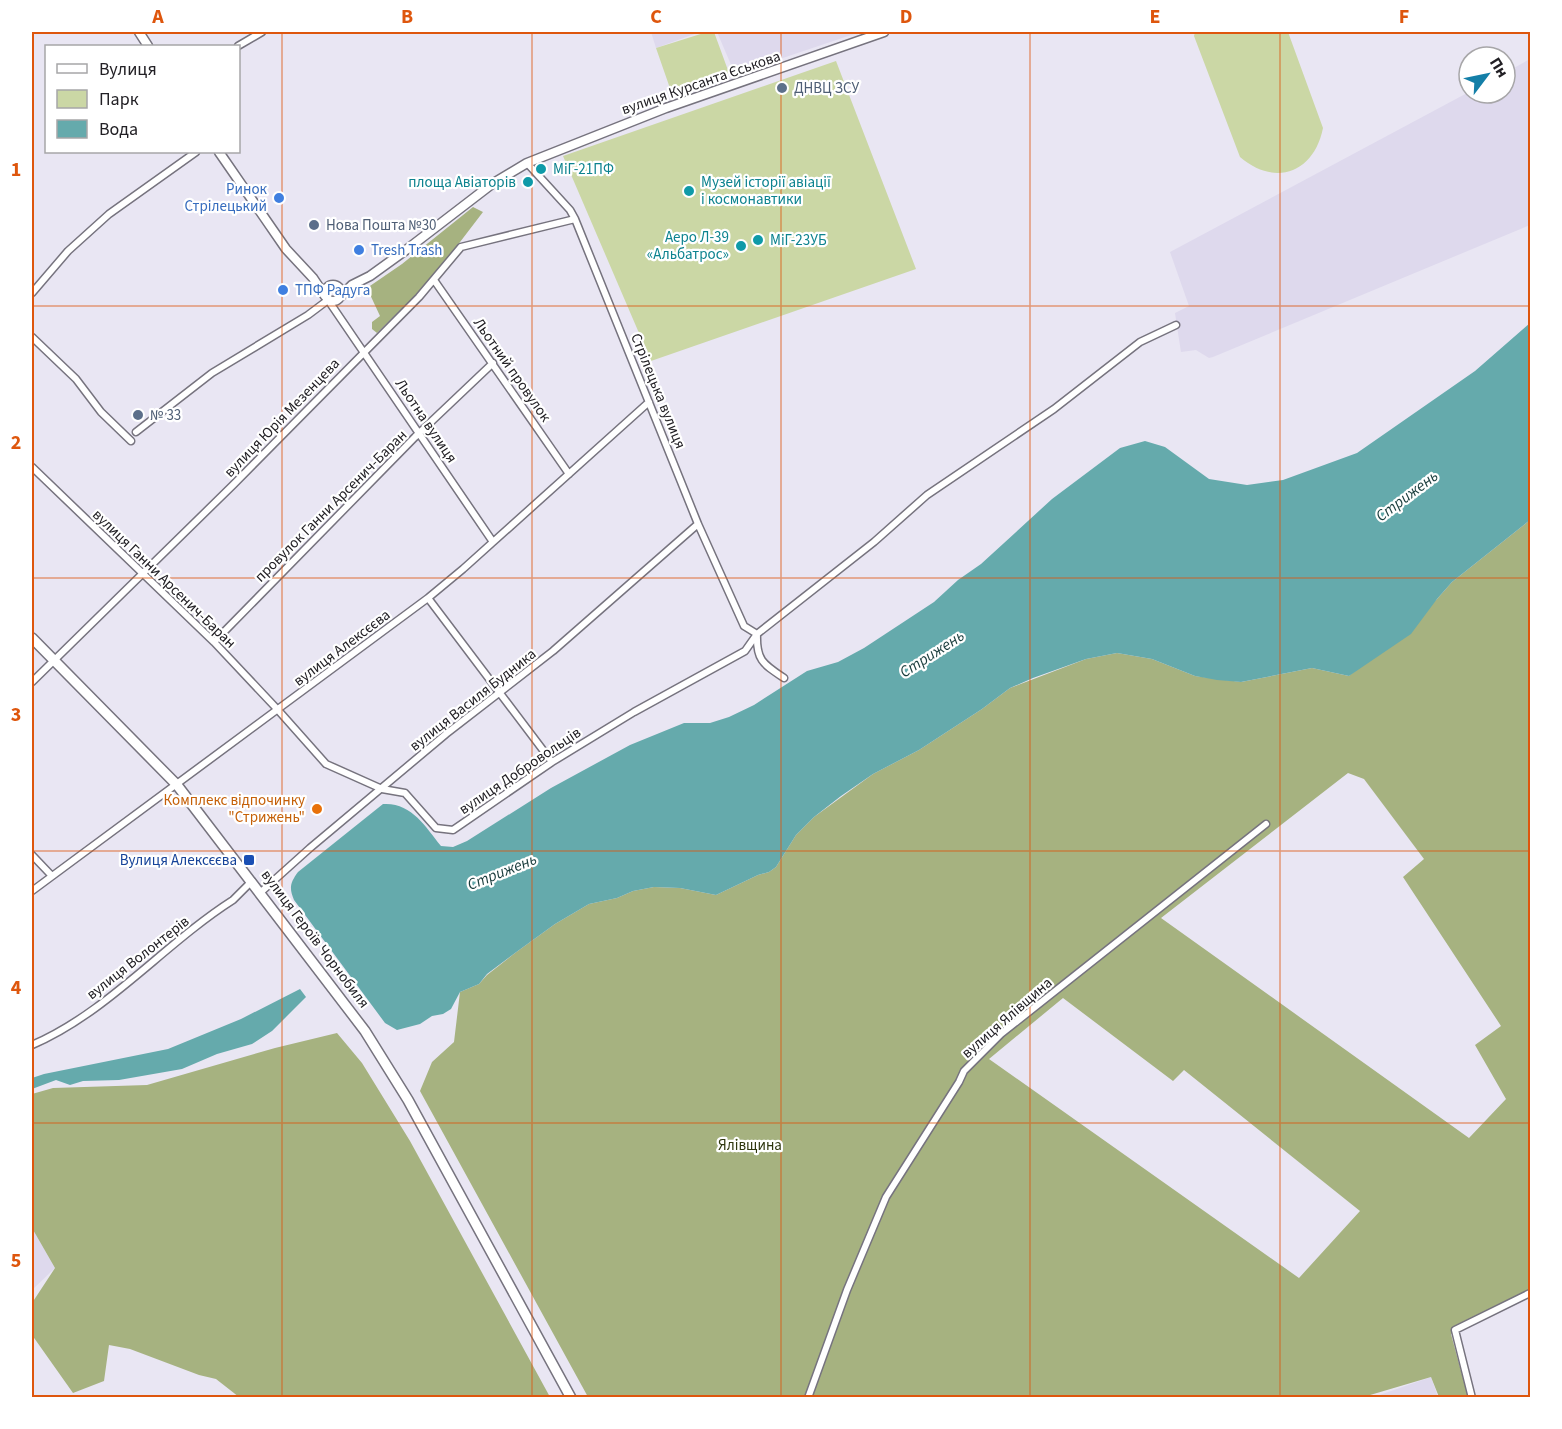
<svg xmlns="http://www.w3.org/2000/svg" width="1562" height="1429" font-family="'Source Sans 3',sans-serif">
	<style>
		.built { fill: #ded9ed }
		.green { fill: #cbd7a5 }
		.forest { fill: #a6b280; fill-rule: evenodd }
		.water { fill: #65aaac }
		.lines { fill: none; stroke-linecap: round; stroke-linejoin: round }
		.minor-casing { stroke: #76737e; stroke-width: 9 }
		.tertiary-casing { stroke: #76737e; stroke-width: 11 }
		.secondary-casing { stroke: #76737e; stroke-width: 12 }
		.minor { stroke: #fff; stroke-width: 6 }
		.tertiary { stroke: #fff; stroke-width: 8 }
		.secondary { stroke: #fff; stroke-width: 9 }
		.grid { fill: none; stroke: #de560d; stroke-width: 1.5; stroke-opacity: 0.55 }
		.service-dot { fill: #5c6f8a; stroke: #fff; stroke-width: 2 }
		.culture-dot { fill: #0f9aa8; stroke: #fff; stroke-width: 2 }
		.shop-dot { fill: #3f7fe0; stroke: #fff; stroke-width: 2 }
		.food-dot { fill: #e8710a; stroke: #fff; stroke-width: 2 }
		.transit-dot { fill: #1a4fb4; stroke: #fff; stroke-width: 2 }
		.labels { text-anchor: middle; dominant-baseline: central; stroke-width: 4.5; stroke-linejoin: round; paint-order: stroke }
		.street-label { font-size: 15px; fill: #222025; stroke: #fff }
		.service-label { font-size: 15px; fill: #4e5e75; stroke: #fff; text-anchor: start }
		.culture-label { font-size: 15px; fill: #0d838f; stroke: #fff; text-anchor: start }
		.shop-label { font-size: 15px; fill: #366cbe; stroke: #fff; text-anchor: start }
		.food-label { font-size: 15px; fill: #c56008; stroke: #fff; text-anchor: end }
		.transit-label { font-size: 15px; fill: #164399; stroke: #fff; text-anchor: end }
		.park-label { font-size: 15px; fill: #2e360e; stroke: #fff }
		.water-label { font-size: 16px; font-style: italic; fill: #193c3c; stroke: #fff }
		.neatline { fill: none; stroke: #de560d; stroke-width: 2 }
		.grid-label { font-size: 20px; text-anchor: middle; font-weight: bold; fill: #de560d }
	</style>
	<rect width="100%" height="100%" fill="#e9e6f3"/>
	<path class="built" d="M651 32H700L656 48Z
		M717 32H860L735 74Z
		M1530 59V225L1213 357 1209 358 1196 350 1181 352 1175 313 1189 306 1170 252 1469 92 1505 93V73Z
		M32 1228 55 1268 32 1290Z
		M1431 1377 1438 1397 1371 1398Z"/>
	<path class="green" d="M707 32H714L729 73 672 94 656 48Z
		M1195 32H1288L1323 128C1314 173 1275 187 1240 157L1194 36Z
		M836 61 916 269 651 361 563 156Z"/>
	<path class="forest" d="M473 207 483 212 431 280 377 333 372 329V322L380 316 367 288 402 264Z
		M1530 520V1292L1451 1334 1468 1397H1439L1431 1377 1360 1398 588 1397 420 1091 432 1062 454 1042 460 992 479 984 487 975 515 953 555 924 589 904 617 898 633 891 654 887 680 888 716 895 758 875 769 872 776 867 796 835 814 817 873 774 919 750 982 709 1010 688 1086 659 1117 653 1152 659 1195 676 1241 682 1312 668 1349 676 1437 599 1452 582ZM1348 773 1364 779 1424 859 1403 877 1501 1026 1475 1045 1506 1099 1469 1138 1161 918ZM1063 998 1173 1081 1184 1070 1360 1211 1299 1278 989 1059Z
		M337 1033 362 1063 410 1141 550 1397H239L216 1379 199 1375 130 1349 109 1345 104 1381 73 1393 32 1335V1303L55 1268 32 1228V1094L53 1088 147 1085 275 1048Z"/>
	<path class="water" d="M1530 323V520L1452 582 1437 599 1411 634 1349 676 1312 668 1241 682 1217 680 1195 676 1152 659 1117 653 1086 659 1033 678 1010 688 982 709 919 750 873 774 841 796 814 817 796 835 776 867 769 872 758 875 716 895 680 888 654 887 633 891 617 898 589 904 555 924 515 953 487 974 479 984 460 992 451 1009 443 1014 432 1016 420 1024 397 1030 385 1023 294 900C289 888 290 883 298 872L383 804C411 802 425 826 441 846L453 847 467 841 551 788 630 745 684 723H710L729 717 754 705 807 671 838 662 864 648 934 602 958 580 981 564 1052 499 1120 448 1145 441 1165 447 1209 479 1247 485 1283 480 1357 453 1475 371Z
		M300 989 306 997 272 1031 252 1044 217 1054 182 1069 119 1080 83 1081 70 1085 56 1080 32 1089V1078L44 1074 168 1049 241 1019Z"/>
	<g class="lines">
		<defs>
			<path id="minor" d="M238 46 262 32
				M527 163 570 210 575 219 698 524 744 626 757 634C756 660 763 664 784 678
				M434 280 569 474
				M32 293 68 251 109 214 196 152
				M32 337 76 379 101 412 131 441
				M136 432 212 373 308 315 328 300 493 542
				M32 467 214 642 278 710 326 764 382 789 405 793 436 828 453 830 552 762 634 712 745 651 757 634 874 542 927 495 1054 409 1140 342 1176 325
				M428 598 552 762
				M214 642 415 437 493 363
				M32 682 233 485 419 297 461 247 575 219
				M32 855 52 876
				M32 891 428 598 463 569 649 402
				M261 892 310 848 446 734 553 651 698 524
				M32 1045C107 1013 164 944 233 900L252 881
				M808 1398 847 1290 886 1197 959 1082 964 1071 1001 1034 1266 824
				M1472 1398 1455 1330 1530 1293"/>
			<path id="tertiary" d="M139 32 148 46
				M219 152 286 249 313 278 325 296
				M325 293a8 8 0 1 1 16 0a8 8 0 1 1-16 0Z
				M341 296 352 285 370 276 406 250 492 184 527 163 666 108 884 32"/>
			<path id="secondary" d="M32 638 177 785 365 1031 408 1100 571 1398"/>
		</defs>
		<use href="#minor" class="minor-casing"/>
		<use href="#tertiary" class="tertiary-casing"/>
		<use href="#secondary" class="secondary-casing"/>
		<use href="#minor" class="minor"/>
		<use href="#tertiary" class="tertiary"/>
		<use href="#secondary" class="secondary"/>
	</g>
	<path class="grid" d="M282 32V1398M532 32V1398M781 32V1398M1030 32V1398M1280 32V1398M32 306H1530M32 578H1530M32 851H1530M32 1123H1530"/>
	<g class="service-dot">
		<circle cx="782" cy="88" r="6"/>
		<circle cx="314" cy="225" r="6"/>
		<circle cx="138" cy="415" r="6"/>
	</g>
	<g class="culture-dot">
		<circle cx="541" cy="169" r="6"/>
		<circle cx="528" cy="182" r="6"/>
		<circle cx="689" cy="191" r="6"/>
		<circle cx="758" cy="240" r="6"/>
		<circle cx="741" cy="246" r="6"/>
	</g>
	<g class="shop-dot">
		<circle cx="279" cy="198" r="6"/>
		<circle cx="359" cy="250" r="6"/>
		<circle cx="283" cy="290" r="6"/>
	</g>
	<circle class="food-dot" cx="317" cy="809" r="6"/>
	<rect class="transit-dot" x="243" y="854" width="12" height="12" rx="3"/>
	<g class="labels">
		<g class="street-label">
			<text transform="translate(701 83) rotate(-19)">вулиця Курсанта Єськова</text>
			<text transform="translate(512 370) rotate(55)">Льотний провулок</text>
			<text transform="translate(658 391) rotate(68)">Стрілецька вулиця</text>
			<text transform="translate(282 418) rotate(-46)">вулиця Юрія Мезенцева</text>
			<text transform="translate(426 421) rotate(56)">Льотна вулиця</text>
			<text transform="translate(331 506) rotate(-45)">провулок Ганни Арсенич-Баран</text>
			<text transform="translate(164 579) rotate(44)">вулиця Ганни Арсенич-Баран</text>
			<text transform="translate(342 648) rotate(-37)">вулиця Алексєєва</text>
			<text transform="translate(473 700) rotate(-38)">вулиця Василя Будника</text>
			<text transform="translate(520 771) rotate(-34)">вулиця Добровольців</text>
			<text transform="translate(315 939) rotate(53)">вулиця Героїв Чорнобиля</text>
			<text transform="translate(138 958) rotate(-38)">вулиця Волонтерів</text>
			<text transform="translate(1007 1018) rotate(-41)">вулиця Ялівщина</text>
		</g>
		<g class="service-label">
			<text x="794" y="88">ДНВЦ ЗСУ</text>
			<text x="326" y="225">Нова Пошта №30</text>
			<text x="150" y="415">№ 33</text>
		</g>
		<g class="culture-label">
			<text x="553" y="169">МіГ-21ПФ</text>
			<text x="516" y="182" text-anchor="end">площа Авіаторів</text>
			<text x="701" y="182">Музей історії авіації<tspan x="701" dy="17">і космонавтики</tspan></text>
			<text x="729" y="237" text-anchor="end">Аеро Л-39<tspan x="729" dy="17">«Альбатрос»</tspan></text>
			<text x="770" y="240">МіГ-23УБ</text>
		</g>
		<g class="shop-label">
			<text x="267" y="189" text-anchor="end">Ринок<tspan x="267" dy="17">Стрілецький</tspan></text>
			<text x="371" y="250">Tresh Trash</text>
			<text x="295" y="290">ТПФ Радуга</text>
		</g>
		<g class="food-label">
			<text x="305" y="800">Комплекс відпочинку<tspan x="305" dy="17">"Стрижень"</tspan></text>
		</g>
		<g class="transit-label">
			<text x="237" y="860">Вулиця Алексєєва</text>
		</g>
		<g class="park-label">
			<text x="750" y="1145">Ялівщина</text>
		</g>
		<g class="water-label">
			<text transform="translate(1407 496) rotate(-37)">Стрижень</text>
			<text transform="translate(932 654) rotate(-33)">Стрижень</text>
			<text transform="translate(502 872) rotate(-22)">Стрижень</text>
		</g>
	</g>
	<rect width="1562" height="1429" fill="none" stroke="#ffffff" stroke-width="66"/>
	<rect x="45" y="45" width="195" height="108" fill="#ffffff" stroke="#a7a6a8" stroke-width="1.5"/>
	<rect x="57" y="64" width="30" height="9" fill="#ffffff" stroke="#a7a6a8" stroke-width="1.5"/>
	<text x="99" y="75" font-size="18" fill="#222025">Вулиця</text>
	<rect x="57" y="90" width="30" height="18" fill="#cbd7a5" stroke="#a7a6a8" stroke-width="1.5"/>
	<text x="99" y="105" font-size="18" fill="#222025">Парк</text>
	<rect x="57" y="120" width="30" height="18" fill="#65aaac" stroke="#a7a6a8" stroke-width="1.5"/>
	<text x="99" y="135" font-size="18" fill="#222025">Вода</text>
	<g transform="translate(1487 75) rotate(58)"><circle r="28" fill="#ffffff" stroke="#a7a6a8" stroke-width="1.5"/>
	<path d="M0-4.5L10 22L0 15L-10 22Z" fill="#147fa8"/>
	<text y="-9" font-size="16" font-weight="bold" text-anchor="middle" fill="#222025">Пн</text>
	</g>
	<rect x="33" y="33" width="1496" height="1363" class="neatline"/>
	<g class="grid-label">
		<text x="158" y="23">A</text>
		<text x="407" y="23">B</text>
		<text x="656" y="23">C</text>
		<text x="906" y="23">D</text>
		<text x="1155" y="23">E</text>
		<text x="1404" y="23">F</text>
		<text x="16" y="176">1</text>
		<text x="16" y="449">2</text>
		<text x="16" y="721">3</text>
		<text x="16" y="994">4</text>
		<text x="16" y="1267">5</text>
	</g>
</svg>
